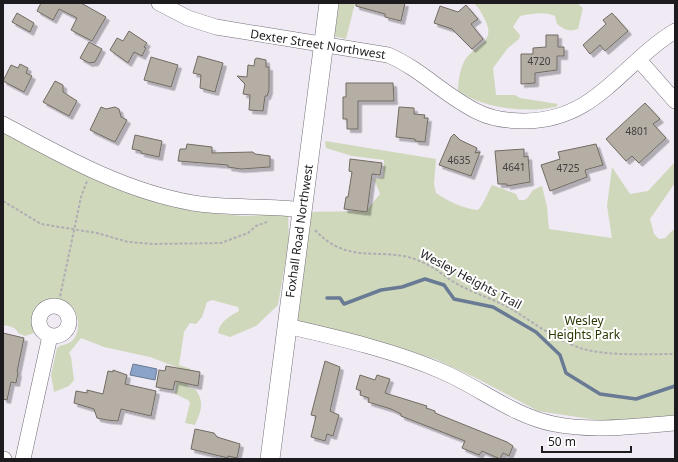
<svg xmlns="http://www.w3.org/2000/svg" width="678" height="462" font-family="'Noto Sans',sans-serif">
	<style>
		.green { fill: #cfd8bb }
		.water { fill: #8aa3c6; stroke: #697a94 }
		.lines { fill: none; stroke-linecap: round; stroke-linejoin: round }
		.stream { stroke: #697a94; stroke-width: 3.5 }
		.building { fill: #b5aea5; stroke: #716b62; filter: url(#shadow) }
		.minor-casing { stroke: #746f79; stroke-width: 16 }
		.major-casing { stroke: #746f79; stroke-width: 20 }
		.path { stroke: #b0acb4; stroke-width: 2; stroke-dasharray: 3 2; stroke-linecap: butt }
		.minor { stroke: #fff; stroke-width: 15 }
		.major { stroke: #fff; stroke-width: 19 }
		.labels { text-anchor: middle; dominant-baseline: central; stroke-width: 4; stroke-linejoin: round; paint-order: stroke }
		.number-label { font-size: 10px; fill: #434040 }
		.street-label { font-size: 12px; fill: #1d1b1e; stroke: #fff }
		.park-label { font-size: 12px; fill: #2b3603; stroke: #fff }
	</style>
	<defs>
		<filter id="shadow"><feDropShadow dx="3.5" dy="3.5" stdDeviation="0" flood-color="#0004"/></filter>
	</defs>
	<rect width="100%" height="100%" fill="#f0eaf4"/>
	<path class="green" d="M339 3H355L346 39 334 36Z
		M473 3H577L583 8 578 29C569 32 565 30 557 24L555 16C544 11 531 14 520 16L513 27 520 35 519 39 508 48 493 68 496 95H515L520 98 558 104 556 107C526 113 485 109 458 91 458 82 460 68 465 60 475 44 498 43 484 18 481 12 479 7 473 3Z
		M3 132 115 188 192 211 242 216 288 214 289 240 278 305 256 326 230 337 218 333C219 322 230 316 239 311L238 307 212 300 207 302 202 317 196 324 190 323 184 332 179 365 191 369 188 387 195 389C205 402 201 411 195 425L185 423 190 403 188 400 175 394 179 368 150 357 104 347 81 338 69 353 71 357 74 380 69 386 54 392 51 375 57 348C62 344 68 345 73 340 82 330 79 308 66 302 62 299 56 299 51 298 36 308 31 313 34 333L25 336 18 333C16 327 9 326 3 325Z
		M325 141 436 159 434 184 436 193C448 201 464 209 478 210L482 205 492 185 516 194 519 200C529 201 528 196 533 190L542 186 547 207 549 229 612 238 607 206 612 167 630 194 648 191 675 162V183L650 219 654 234 659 239 665 238 675 228V418L610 422 538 411 476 378 435 359 378 341 285 320 305 212 366 211 380 194 374 179 383 177 384 160 352 156 326 148Z"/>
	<path class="water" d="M133 364 157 369 155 380 130 375Z"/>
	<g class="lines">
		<path class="stream" d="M327 298H340L344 304 381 290 402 287 425 279 444 285 454 299 493 307 536 332 560 355 566 373 600 394 636 399 675 386"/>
	</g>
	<path class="building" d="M41 3H81L106 17 92 41 71 30 77 18 59 9 53 20 37 11Z
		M356 3H405L401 21 385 17V14L356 6Z
		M466 5 478 19 471 24 483 39 472 49 452 29 434 23 440 6 458 12Z
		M17 13 34 23 30 32 12 22Z
		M612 13 628 31 605 51 600 45 590 54 583 45 606 24 603 20Z
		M129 31 147 43 144 47 146 48 142 56 134 52 128 63 110 50 117 38 123 41Z
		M546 35H558V47H564V56H557V70L535 73V83L521 84V54H533V48L546 47Z
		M89 42 102 49 95 62 89 63 80 58Z
		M198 56 223 63 215 92 200 88 201 75 193 73Z
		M151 57 178 65 171 87 144 80Z
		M257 58 266 60V67H269V90L267 96H265L263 111 249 110 250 95 243 94 245 84 237 76 247 77 248 65 254 66 255 59Z
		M20 64 28 68 26 73 32 76 24 92 3 81 11 65 18 68Z
		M55 81 63 85V92L77 101 69 116 43 102Z
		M346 83H393L394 101H358V129H347V119H343V97H346Z
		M645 103 660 119 653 124 666 138 639 163 632 156 626 161 606 139Z
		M101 107 106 109 115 107 119 109 121 117 127 120 115 142 90 130Z
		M399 107 414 108V114L425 115 424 118H428L425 142 415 141V139L396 137Z
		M454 134 460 140 477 148 475 153 480 152 471 176 439 165 451 137Z
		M135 135 162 141 159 157 141 153V151L132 149Z
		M187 144 212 147V153L253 152 255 154 270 156V167L241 169 228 167V165L178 161 180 149H186Z
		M596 144 603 165 585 170 587 177 550 191 541 165 560 159 558 152Z
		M524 149V157L528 156 530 182 507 186V184H498L495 151Z
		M350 159 382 163 380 175 372 174 367 212 344 209 346 197H348L352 172 349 171Z
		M3 333 24 338 17 372 18 373 16 383 11 382 7 400 3 399Z
		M325 361 340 367 330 411 339 415 333 436 327 434 325 441 311 437 316 416 311 415Z
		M166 366 200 372 198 386 175 381 173 390 156 387 159 370 165 371Z
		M113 370 127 375 125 384 156 391 151 416 121 409 118 421 107 420 97 418 94 409 74 403 76 391 87 393V390L103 394 108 371 113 372Z
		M360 375 375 380 377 375 390 379 385 393 427 406 426 408 435 411V413L507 442 513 446 509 456 503 453 500 459 482 451 479 455 462 448 465 441 401 416V414L391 409 368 402 369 398 360 395 361 391 356 389Z
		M195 429 214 433 217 437 240 444 237 458 228 456V458L191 449Z"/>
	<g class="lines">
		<defs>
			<path id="minor" d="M159 3 188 18 216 27 388 55C421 69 445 96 478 112 492 119 509 121 525 121 597 120 621 64 675 31
				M639 60 675 101
				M3 124C64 157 124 191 193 203 229 209 266 205 302 210
				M39 321a15 15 0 1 1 30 0a15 15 0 1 1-30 0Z
				M287 326C339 338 392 350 441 371 479 387 513 416 554 424 594 432 635 426 675 423
				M3 459H4
				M23 459 50 336"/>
			<path id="major" d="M270 459 329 3"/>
		</defs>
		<use href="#minor" class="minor-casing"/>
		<use href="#major" class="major-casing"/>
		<path class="path" d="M3 201 41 224 97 233 128 242 154 244 221 243 248 233 256 226 267 222
			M315 230C350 268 384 244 422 262 437 268 449 281 463 287 479 295 495 300 510 308 534 323 560 343 587 350 615 356 646 354 675 354
			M58 306 81 197 87 181"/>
		<use href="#minor" class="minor"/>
		<use href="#major" class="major"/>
	</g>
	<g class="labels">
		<g class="number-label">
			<text x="539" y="61">4720</text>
			<text x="637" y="131">4801</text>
			<text x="459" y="160">4635</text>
			<text x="514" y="167">4641</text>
			<text x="568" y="168">4725</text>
		</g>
		<g class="street-label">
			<text transform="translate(318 44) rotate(9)">Dexter Street Northwest</text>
			<text transform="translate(299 231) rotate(-82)">Foxhall Road Northwest</text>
			<text transform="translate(471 279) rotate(28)">Wesley Heights Trail</text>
		</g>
		<g class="park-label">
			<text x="584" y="320">Wesley<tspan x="584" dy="14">Heights Park</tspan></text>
		</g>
	</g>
	<rect width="678" height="462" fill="none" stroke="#1d1b1e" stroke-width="8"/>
	<path d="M542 446v6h89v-6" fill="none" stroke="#1d1b1e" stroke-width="2"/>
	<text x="548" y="446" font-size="12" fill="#1d1b1e" stroke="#ffffff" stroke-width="3" paint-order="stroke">50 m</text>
</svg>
